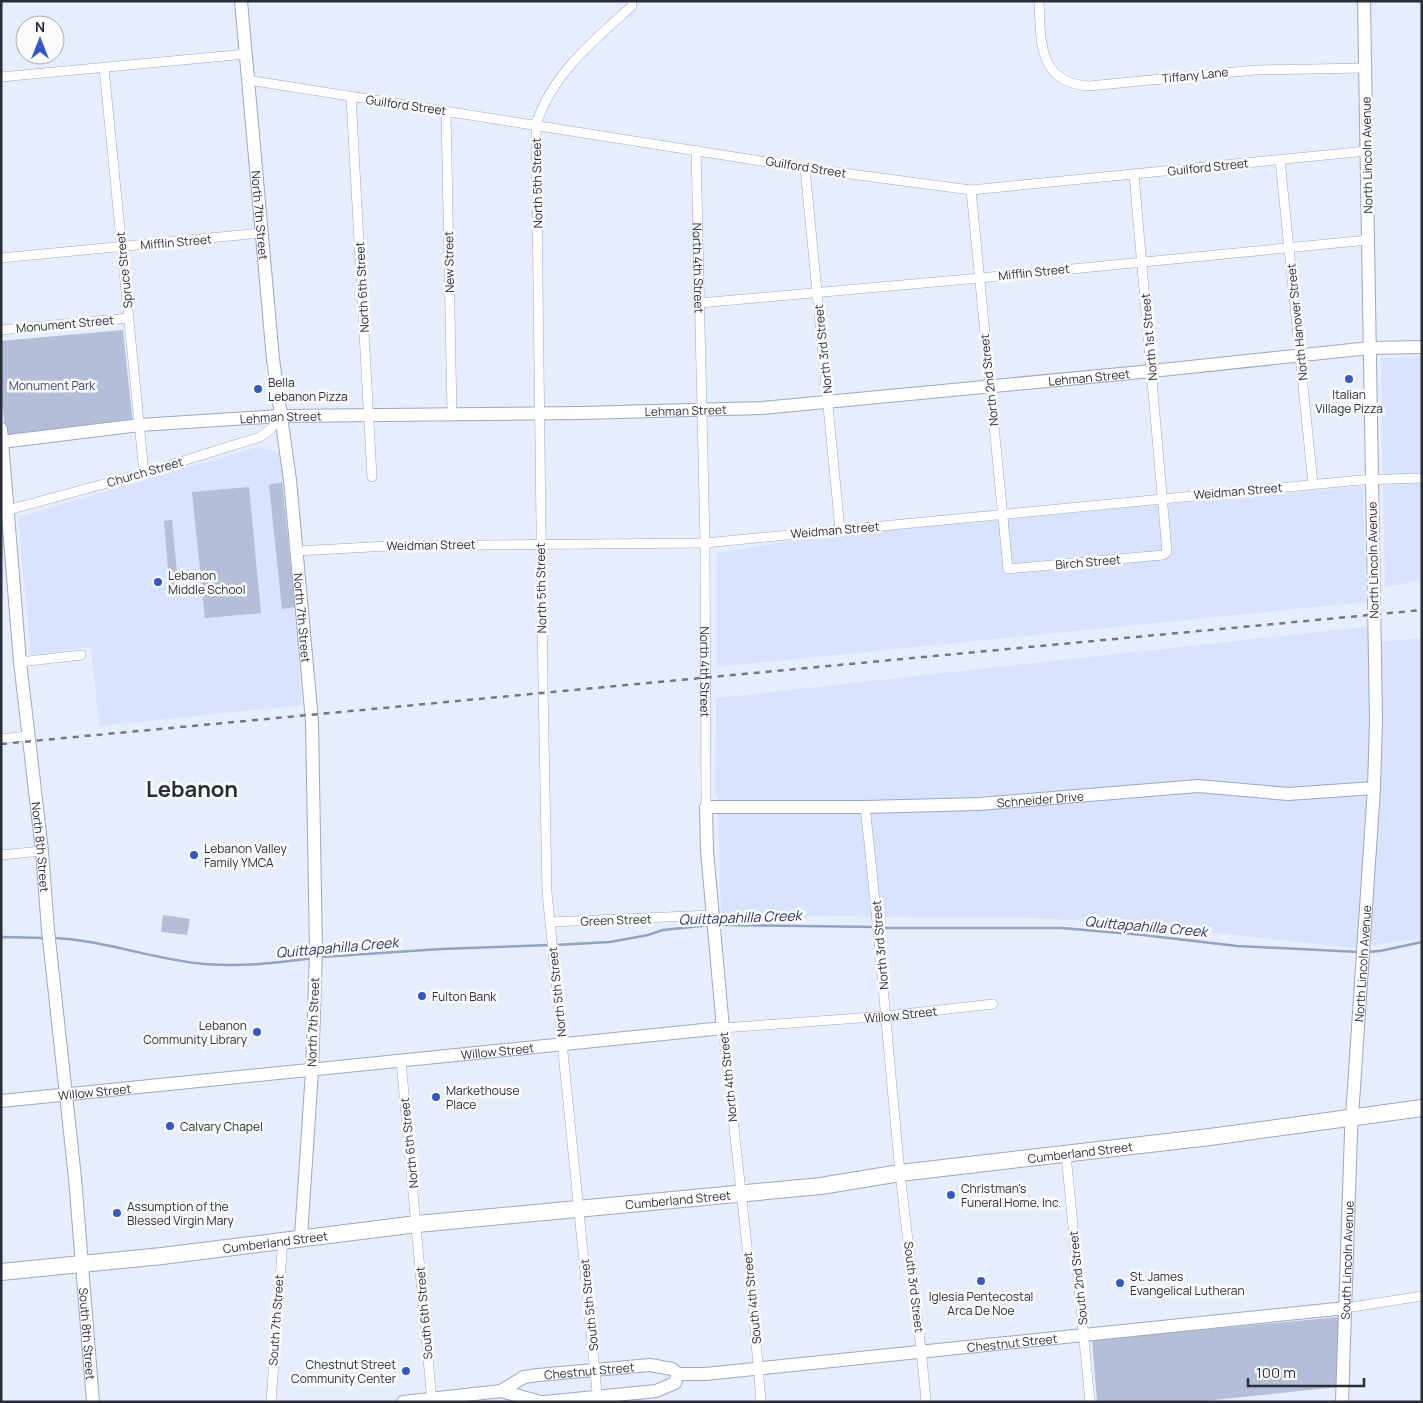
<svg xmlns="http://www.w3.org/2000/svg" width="1423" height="1403" font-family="Manrope,sans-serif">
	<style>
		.built { fill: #d7e3ff }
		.green { fill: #b3bed8 }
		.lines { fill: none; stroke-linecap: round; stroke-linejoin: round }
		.stream { stroke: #93a1c2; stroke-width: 2.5 }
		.street-casing { stroke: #9ca7c2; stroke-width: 10 }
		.secondary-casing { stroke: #9ca7c2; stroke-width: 14 }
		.highway-casing { stroke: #9ca7c2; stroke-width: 18 }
		.street { stroke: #fff; stroke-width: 9 }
		.secondary { stroke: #fff; stroke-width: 12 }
		.highway { stroke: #fff; stroke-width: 16 }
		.rail { stroke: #727784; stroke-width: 2.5; stroke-dasharray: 6 6; stroke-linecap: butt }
		.poi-dot { fill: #3357c8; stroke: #fbfbfb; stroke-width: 2 }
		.labels { text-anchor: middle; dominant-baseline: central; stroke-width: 5; stroke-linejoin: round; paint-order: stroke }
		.street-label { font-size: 12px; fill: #292d38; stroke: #fbfbfb }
		.poi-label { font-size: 12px; fill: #292d38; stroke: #fbfbfb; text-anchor: start }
		.park-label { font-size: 12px; fill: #364877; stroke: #fbfbfb }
		.water-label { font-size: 14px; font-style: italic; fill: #253663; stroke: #fbfbfb }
		.town-label { font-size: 22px; font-weight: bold; fill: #292d38; stroke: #fbfbfb }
	</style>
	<rect width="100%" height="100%" fill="#e6eefe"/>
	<path class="built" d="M1381 358H1422V580L1385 587Z
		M258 447 282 453 302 705 99 726 91 647 31 655 18 517Z
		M1363 486 1366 602 717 667V553L806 538Z
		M1381 625V642L1422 638V938L1354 948 1105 921 996 917 721 916 718 798 715 793 716 698Z"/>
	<path class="green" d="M123 330 133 425 6 439 1 391V341Z
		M282 482 295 607 282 609 269 485Z
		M249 487 261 613 205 618 192 492Z
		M172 520 179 593H170L164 521Z
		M163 915 190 919 187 935 161 932Z
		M1339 1317 1338 1387 1194 1402H1097L1092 1340Z"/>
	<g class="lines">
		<path class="stream" d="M718 925 875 927
			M881 928H1062L1143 935 1237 946 1359 952
			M1 937 45 938
			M53 938C105 940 154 960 205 964 241 967 277 963 313 958
			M555 945 610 942 648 935 663 930 710 925
			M1367 952 1380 951 1422 942
			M321 957 441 949 550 945"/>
		<defs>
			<g id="street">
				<path d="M1039 1C1041 40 1037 83 1089 86L1255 70 1365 68"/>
				<path d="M104 68 144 473"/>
				<path d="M1 77 246 54"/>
				<path d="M248 80 805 168 971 190 1367 151"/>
				<path d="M351 97 372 477"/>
				<path d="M446 111 452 414"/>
				<path id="s1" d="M696 150 705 543 706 807"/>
				<path d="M1280 160 1313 484"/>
				<path d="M805 168 840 530"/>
				<path d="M971 190 1008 569 1163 555 1167 552 1134 175"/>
				<path d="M1 258 262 233"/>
				<path d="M699 303 980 278 1368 240"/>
				<path d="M1 330 129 318"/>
				<path d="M1 512 144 473 260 437 271 429 280 416"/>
				<path d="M297 551 389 546 705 543 1361 480 1422 478"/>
				<path d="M20 662 81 655"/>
				<path d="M1 739 28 736"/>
				<path d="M865 807C879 928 888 1050 900 1172 908 1249 920 1325 926 1402"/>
				<path d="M1 855 42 851"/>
				<path d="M550 922 713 915"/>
				<path d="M401 1061 432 1402"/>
				<path d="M1066 1154 1090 1402"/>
				<path d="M1346 1308 1422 1296"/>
				<path d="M271 1402 283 1239"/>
				<path d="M598 1402 547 892 543 685 536 124C553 73 593 41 632 6V1"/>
				<path id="s2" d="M761 1402 751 1282 723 1028 886 1016 993 1004"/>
			</g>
			<g id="secondary">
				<path id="s3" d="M241 1 273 359 290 480 312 721 316 952 312 1071 301 1237"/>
				<path id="s4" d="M1 429 20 662 42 851 48 930 75 1178 93 1402"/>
				<path id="s5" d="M1 442 140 425 280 416 581 413 762 408 1152 371 1370 348 1422 347"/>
				<path id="s6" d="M1 1101 723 1028 707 851 706 807H865L979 804 1198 786 1288 794 1374 788"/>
				<path d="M501 1391 541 1402"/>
				<path id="s7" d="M403 1402 501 1391 524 1377 538 1375 650 1365 672 1369 678 1374H705L1346 1308"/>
				<path d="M544 1402 656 1391 675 1383 678 1374"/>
				<path id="s8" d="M1342 1402 1351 1132 1374 788 1376 720 1364 1"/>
			</g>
			<g id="highway">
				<path id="s9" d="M1 1272 162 1256 417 1224 821 1186 900 1173 1210 1137 1422 1108"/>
			</g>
		</defs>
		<use href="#street" class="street-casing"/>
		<use href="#secondary" class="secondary-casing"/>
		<use href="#highway" class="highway-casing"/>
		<use href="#street" class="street"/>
		<use href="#secondary" class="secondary"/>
		<use href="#highway" class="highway"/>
		<path class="rail" d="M1 744 1422 610"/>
	</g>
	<g class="poi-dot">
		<circle cx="1349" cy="379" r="5"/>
		<circle cx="258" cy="389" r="5"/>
		<circle cx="158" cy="582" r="5"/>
		<circle cx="194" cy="855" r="5"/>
		<circle cx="422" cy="996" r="5"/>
		<circle cx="257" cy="1032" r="5"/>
		<circle cx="436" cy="1097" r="5"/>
		<circle cx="170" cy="1126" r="5"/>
		<circle cx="951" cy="1195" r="5"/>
		<circle cx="117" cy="1213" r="5"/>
		<circle cx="981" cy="1281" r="5"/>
		<circle cx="1120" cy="1283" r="5"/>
		<circle cx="406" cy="1371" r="5"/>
	</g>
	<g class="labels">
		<g class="street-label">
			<text transform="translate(1195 75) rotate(-6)">Tiffany Lane</text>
			<text transform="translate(406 105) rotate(8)">Guilford Street</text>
			<text transform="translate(1367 155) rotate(-91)">North Lincoln Avenue</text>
			<text transform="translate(806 167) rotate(9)">Guilford Street</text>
			<text transform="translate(1208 167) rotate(-6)">Guilford Street</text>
			<text transform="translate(537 183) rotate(-91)">North 5th Street</text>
			<text stroke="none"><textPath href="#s3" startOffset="215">North 7th Street</textPath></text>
			<text transform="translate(176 242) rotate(-5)">Mifflin Street</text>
			<text transform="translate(449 262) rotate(-91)">New Street</text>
			<text stroke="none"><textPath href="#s1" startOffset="118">North 4th Street</textPath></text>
			<text transform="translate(124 270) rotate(-96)">Spruce Street</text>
			<text transform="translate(1034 272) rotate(-6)">Mifflin Street</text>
			<text transform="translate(362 287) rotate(-93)">North 6th Street</text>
			<text transform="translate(1297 322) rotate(-96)">North Hanover Street</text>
			<text transform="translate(65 324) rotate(-5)">Monument Street</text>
			<text transform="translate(1149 337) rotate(-95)">North 1st Street</text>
			<text transform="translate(823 349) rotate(-96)">North 3rd Street</text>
			<text stroke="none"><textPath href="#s5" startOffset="1091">Lehman Street</textPath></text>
			<text transform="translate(989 380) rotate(-96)">North 2nd Street</text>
			<text stroke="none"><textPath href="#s5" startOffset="686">Lehman Street</textPath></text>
			<text stroke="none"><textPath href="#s5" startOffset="281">Lehman Street</textPath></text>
			<text transform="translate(145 472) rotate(-16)">Church Street</text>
			<text transform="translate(1238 491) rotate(-5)">Weidman Street</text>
			<text transform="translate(835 530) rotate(-5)">Weidman Street</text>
			<text transform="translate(431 545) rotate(-1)">Weidman Street</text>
			<text transform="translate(1373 560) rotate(-91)">North Lincoln Avenue</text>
			<text transform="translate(1088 562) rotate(-5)">Birch Street</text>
			<text transform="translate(541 588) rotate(-91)">North 5th Street</text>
			<text stroke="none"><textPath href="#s3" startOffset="620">North 7th Street</textPath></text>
			<text stroke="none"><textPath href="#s1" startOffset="522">North 4th Street</textPath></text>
			<text stroke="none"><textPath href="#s6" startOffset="1282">Schneider Drive</textPath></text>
			<text stroke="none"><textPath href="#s4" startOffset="420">North 8th Street</textPath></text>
			<text transform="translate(616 920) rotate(-2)">Green Street</text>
			<text transform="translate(880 945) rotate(-95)">North 3rd Street</text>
			<text stroke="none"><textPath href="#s8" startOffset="439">North Lincoln Avenue</textPath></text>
			<text transform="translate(557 992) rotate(-96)">North 5th Street</text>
			<text stroke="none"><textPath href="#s2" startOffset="554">Willow Street</textPath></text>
			<text transform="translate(313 1022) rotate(-88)">North 7th Street</text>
			<text stroke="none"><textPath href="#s6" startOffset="499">Willow Street</textPath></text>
			<text transform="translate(728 1077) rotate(-96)">North 4th Street</text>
			<text stroke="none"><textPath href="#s6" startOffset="94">Willow Street</textPath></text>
			<text transform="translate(409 1143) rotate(-96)">North 6th Street</text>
			<text stroke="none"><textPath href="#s9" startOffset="1086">Cumberland Street</textPath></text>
			<text stroke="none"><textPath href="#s9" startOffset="681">Cumberland Street</textPath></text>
			<text stroke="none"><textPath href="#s9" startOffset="276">Cumberland Street</textPath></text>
			<text stroke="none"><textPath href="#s8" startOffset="142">South Lincoln Avenue</textPath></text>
			<text transform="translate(1078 1278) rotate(-96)">South 2nd Street</text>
			<text transform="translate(914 1287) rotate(83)">South 3rd Street</text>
			<text transform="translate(752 1298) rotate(-96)">South 4th Street</text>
			<text transform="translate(589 1305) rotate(-96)">South 5th Street</text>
			<text transform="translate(424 1313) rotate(-95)">South 6th Street</text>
			<text transform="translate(276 1320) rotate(-86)">South 7th Street</text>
			<text stroke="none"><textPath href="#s4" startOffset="909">South 8th Street</textPath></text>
			<text stroke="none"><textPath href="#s7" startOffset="618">Chestnut Street</textPath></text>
			<text stroke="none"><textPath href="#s7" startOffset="191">Chestnut Street</textPath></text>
		</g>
		<g class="poi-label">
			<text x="268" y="382">Bella<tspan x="268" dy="14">Lebanon Pizza</tspan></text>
			<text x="1349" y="394" text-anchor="middle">Italian<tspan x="1349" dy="14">Village Pizza</tspan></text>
			<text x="168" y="575">Lebanon<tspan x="168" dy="14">Middle School</tspan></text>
			<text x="204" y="848">Lebanon Valley<tspan x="204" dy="14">Family YMCA</tspan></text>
			<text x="432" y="996">Fulton Bank</text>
			<text x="247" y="1025" text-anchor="end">Lebanon<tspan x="247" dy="14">Community Library</tspan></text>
			<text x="446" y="1090">Markethouse<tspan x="446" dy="14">Place</tspan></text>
			<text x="180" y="1126">Calvary Chapel</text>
			<text x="961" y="1188">Christman's<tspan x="961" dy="14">Funeral Home, Inc.</tspan></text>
			<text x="127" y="1206">Assumption of the<tspan x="127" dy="14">Blessed Virgin Mary</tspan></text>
			<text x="1130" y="1276">St. James<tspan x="1130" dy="14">Evangelical Lutheran</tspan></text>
			<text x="981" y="1296" text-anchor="middle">Iglesia Pentecostal<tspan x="981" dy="14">Arca De Noe</tspan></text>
			<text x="396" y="1364" text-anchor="end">Chestnut Street<tspan x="396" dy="14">Community Center</tspan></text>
		</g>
		<g class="park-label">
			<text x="52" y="385">Monument Park</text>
		</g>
		<g class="water-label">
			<text transform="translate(740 917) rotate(-2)">Quittapahilla Creek</text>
			<text transform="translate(1146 926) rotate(5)">Quittapahilla Creek</text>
			<text transform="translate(337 947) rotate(-5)">Quittapahilla Creek</text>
		</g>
		<g class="town-label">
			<text x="192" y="789">Lebanon</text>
		</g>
	</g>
	<rect width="1423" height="1403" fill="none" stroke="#292d38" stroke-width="5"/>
	<g transform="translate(40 40)"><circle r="24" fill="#fbfbfb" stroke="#a7a9ad"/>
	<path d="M0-4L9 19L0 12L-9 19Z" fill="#3357c8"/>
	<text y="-8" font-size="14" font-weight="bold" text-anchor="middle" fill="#292d38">N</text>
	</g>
	<path d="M1248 1378v8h116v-8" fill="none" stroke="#292d38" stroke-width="2.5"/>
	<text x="1256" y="1378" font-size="15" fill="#292d38" stroke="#fbfbfb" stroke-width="4" paint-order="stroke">100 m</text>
</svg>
